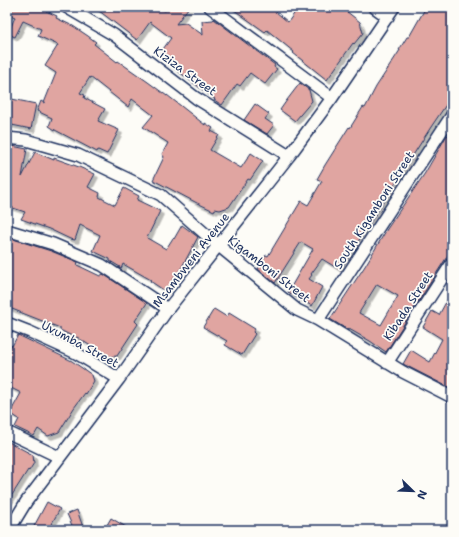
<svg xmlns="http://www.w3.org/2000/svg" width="459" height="537" font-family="'Shantell Sans',sans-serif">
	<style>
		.building { fill: #e0a5a1; stroke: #1b2f5e; fill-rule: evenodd; filter: url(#shadow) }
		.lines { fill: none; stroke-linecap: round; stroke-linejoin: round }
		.street-casing { stroke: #1b2f5e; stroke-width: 14 }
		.street { stroke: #fdfcf7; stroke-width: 11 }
		.labels { text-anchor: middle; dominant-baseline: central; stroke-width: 3.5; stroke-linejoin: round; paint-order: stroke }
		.street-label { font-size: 12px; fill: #1b2f5e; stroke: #fdfcf7 }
	</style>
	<defs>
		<filter id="shadow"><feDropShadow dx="3.5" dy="3.5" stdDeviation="0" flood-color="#0004"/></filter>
	</defs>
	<rect width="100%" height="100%" fill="#fdfcf7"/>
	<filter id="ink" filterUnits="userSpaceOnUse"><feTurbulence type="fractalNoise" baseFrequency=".025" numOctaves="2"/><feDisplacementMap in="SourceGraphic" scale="8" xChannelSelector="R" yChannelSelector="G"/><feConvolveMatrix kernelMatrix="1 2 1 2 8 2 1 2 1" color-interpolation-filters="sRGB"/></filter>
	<g filter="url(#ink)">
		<path class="building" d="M7 7H48L46 11 57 16 56 18 73 26 88 36 96 42 94 44 117 62 118 61 148 82 167 96V95L205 125V123L213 128 211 131 219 135 210 150 241 168 251 153 263 161 250 180 248 179 229 207 220 210 215 209 214 211 197 203 153 180 164 157 162 154 168 143 143 127 153 115 132 99 128 107 90 77 80 93 85 95 84 98 105 109 98 121 119 130 107 154 98 150 97 152 55 130 49 126 52 118 37 111 41 101 44 103 56 73 45 66 58 45 38 36 41 29 23 21 15 37 8 34 15 17 7 14Z
			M94 7H159L165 11 168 7H189L176 24 186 23 203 35 202 21 213 20 214 19 275 65 274 67 277 69 265 84 250 73 240 86 237 84 222 105 214 100 215 99 158 56 171 38 150 22 137 40Z
			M230 7H270L288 22 299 7H341L360 22 363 33 354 44 353 43 327 80 293 53 294 52 267 30 265 32Z
			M426 7H446L452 10V96L431 127 340 270 322 259 311 274 312 275 309 279 322 287 312 306 288 292 313 249 301 242 275 283 258 269 266 255 268 256 301 201 308 205 322 181 317 179 325 165 349 127 350 128 363 107 365 108 376 87 400 50H399L407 37H409Z
			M300 83 309 90 312 101 295 121 280 110 287 100Z
			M7 98 36 104 31 129 7 124Z
			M255 104 269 114 265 119 274 125 267 134 244 120Z
			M447 135 452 138V249L386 352 370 341 349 329 348 330 330 319 365 266 387 229 425 173ZM377 284 398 296 381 325 359 313Z
			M7 145 27 149 22 177 35 152 54 160V158L79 167 95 174 88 187 100 193 99 197 115 205 124 188 139 196 137 200 160 211 147 238 166 249 173 238 174 239 182 225 198 237 182 267 165 291 150 281 151 280 123 264 121 269 118 268 120 267 110 261V259L93 251 100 235 80 225 75 240 70 239 49 229 21 219 25 212 7 206Z
			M10 238 51 251 78 262 77 265 100 276 103 274 147 303 135 321 138 324 117 356 107 357 77 337 76 338 60 330V328L7 307V244Z
			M452 291V389L403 364 411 350 430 362 442 339 423 327 432 311 439 315Z
			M214 309 227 317 229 313 255 329 253 332 255 334 242 355 225 345 227 341 203 327Z
			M18 335 72 361 92 375 94 381 86 394 85 393 74 408 59 432 48 436 38 429 34 436 15 427 19 419 10 413 21 393 7 386V344L12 346Z
			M7 441 33 455 34 463 29 471 28 470 7 503Z
			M47 502 60 509 48 530H32Z
			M77 510 84 530H74L67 514Z
			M111 518 131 530H104Z"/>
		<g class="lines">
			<defs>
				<path id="street" d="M66 7 114 35 196 98 289 156
					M210 7 332 98
					M374 7 388 17
					M7 138 26 140 78 155 161 195 219 246 297 310 318 320 403 372 452 397
					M7 230 53 244 102 265 168 309
					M318 320 452 115
					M7 323 30 332 76 353 119 379
					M387 363 452 263
					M7 432 59 457
					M9 530 26 502 119 379 168 309 289 156 332 98 394 7"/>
			</defs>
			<use href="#street" class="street-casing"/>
			<use href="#street" class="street"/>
		</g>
	</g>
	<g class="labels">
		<g class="street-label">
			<text transform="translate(185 71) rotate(36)">Kiziza Street</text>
			<text transform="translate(374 210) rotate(-57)">South Kigamboni Street</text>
			<text transform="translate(191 260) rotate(-52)">Msambweni Avenue</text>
			<text transform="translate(269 269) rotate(38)">Kigamboni Street</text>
			<text transform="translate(408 306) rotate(-57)">Kibada Street</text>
			<text transform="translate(80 344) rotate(28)">Uvumba Street</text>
		</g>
	</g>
	<rect width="459" height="537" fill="none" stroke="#fdfcf7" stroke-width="24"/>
	<rect x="12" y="12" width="435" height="513" fill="none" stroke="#1b2f5e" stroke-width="1.5" filter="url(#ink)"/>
	<g transform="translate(413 491) rotate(113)" stroke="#fdfcf7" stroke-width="3" paint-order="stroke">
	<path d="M0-3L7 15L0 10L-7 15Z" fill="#1b2f5e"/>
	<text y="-6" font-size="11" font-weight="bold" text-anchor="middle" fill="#1b2f5e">N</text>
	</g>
</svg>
